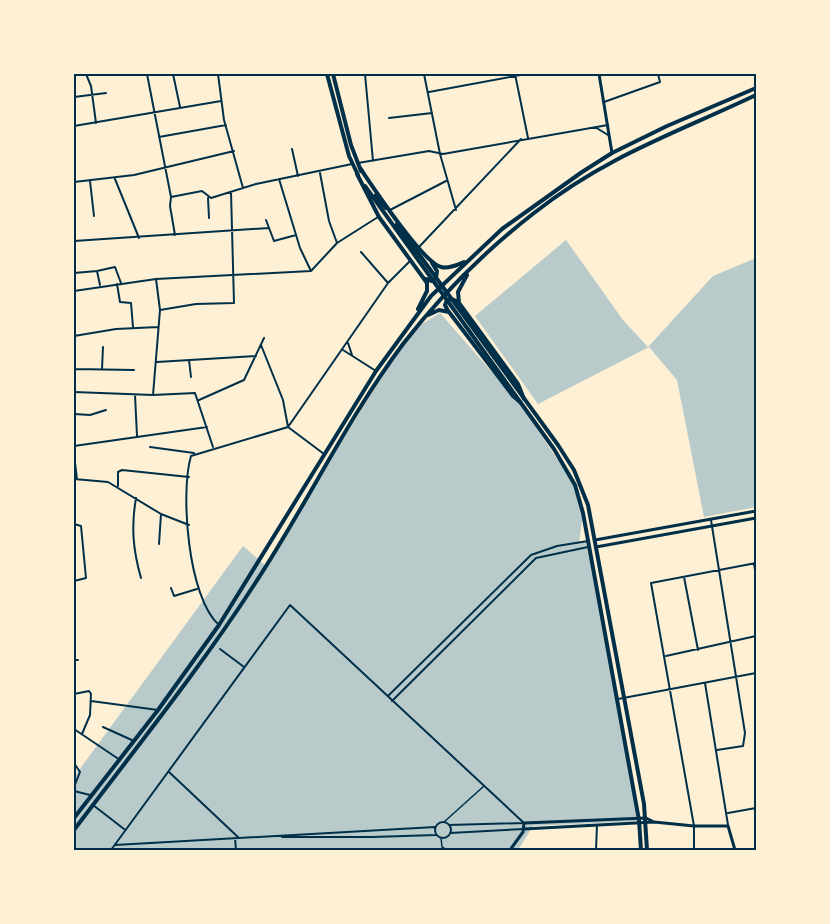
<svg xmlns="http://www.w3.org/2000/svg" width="830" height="924" font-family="'Golos Text',sans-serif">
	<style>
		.green { fill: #b9caca }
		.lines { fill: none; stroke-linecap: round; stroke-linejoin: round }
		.service { stroke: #003049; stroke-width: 1.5 }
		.minor { stroke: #003049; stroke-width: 2 }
		.tertiary { stroke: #003049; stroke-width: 3 }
		.primary { stroke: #003049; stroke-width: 4 }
		.trunk { stroke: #003049; stroke-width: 4 }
		.neatline { fill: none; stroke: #003049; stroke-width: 2 }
	</style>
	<rect width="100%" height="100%" fill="#fdf0d5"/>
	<path class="green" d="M566 240 623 320 648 347 713 276 756 258V507L704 517 677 380 649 347 538 404 475 316Z
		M440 313 519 403 575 485 583 513 579 543 587 541 640 821 533 826 518 850H74V777L243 546 265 565 398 351 422 324Z"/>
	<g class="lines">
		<path class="service" d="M444 822 484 786
			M441 838 442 847 447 850"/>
		<path class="minor" d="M86 74 91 86 96 123
			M147 74 171 197 170 206 175 235
			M173 74 180 107
			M218 74 224 120 243 188
			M365 74 373 161
			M424 74 440 154 456 210
			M515 74 528 138
			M429 92 526 74
			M74 97 106 93
			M604 102 660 82 658 74
			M389 118 432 113
			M74 126 221 101
			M595 127 608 135
			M159 137 226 125
			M292 149 298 176
			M358 163 429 151 443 154 608 125
			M320 173 329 221 337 243
			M115 179 139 238
			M279 179 300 248 311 271
			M90 181 94 216
			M74 182 134 175 234 151
			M171 197 202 191 211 198 256 184 352 164
			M208 198 209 218
			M390 210 446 181
			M266 220 274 241 296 235
			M74 241 269 228
			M419 247 521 139
			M361 252 388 283
			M97 271 115 267 121 283
			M311 271 337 243 378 217
			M74 273 97 271 100 285
			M117 284 120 302 131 303 133 327
			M74 291 156 279 311 271
			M160 310 196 304 234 303 231 192
			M74 336 116 329 158 327
			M348 343 352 355
			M261 345 283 400 288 427 324 454
			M343 350 376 371
			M189 360 191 377
			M157 362 256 356
			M74 364V373
			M74 369 134 370
			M102 369 103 347
			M74 392 153 395 195 393 213 447
			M135 395 137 436
			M153 395 160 310 156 279
			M199 400 244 380 264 338
			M74 414 90 415 106 410
			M74 446 207 427
			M150 447 194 453
			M74 454 77 479
			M74 479 108 482 161 514 189 525
			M118 486V472L122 470 189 477
			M136 498C131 527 133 550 141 578
			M711 520 745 733 743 746 717 750
			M74 524 81 526 86 578 74 581
			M159 544 161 514
			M754 563 756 577
			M684 577 698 650
			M171 588 174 596 197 589
			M219 625C188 598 180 493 191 456L288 427 388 283 411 260
			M220 649 244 667
			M666 656 756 636
			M74 660H78
			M705 683 728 825
			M74 694 89 691 91 694 90 715 82 734
			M388 696 531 555 557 546 588 541
			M618 699 756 673
			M91 701 158 710
			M392 701 536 558 588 547
			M103 727 134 741
			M74 729 120 760
			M74 763 80 772 74 787
			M169 772 239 838
			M74 791 90 795
			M93 805 124 829
			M728 813 756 808
			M435 830a8 8 0 1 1 16 0a8 8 0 1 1-16 0Z
			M449 825 524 823
			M450 833 524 829
			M282 837H372L436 835
			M235 838 236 850
			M115 845 435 827
			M111 850 290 605 524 823
			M596 850 597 825
			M694 850V826L651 583 756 563
			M744 850 756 849"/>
		<path class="tertiary" d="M599 74 612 153
			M595 540 756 511
			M596 547 756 518
			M524 829 654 822 694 826H728L735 850
			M510 850 523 832 524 823 646 818 652 821"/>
		<path class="primary" d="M327 74 349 156 358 175
			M333 74 351 145 361 171
			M365 186 554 449 575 485 583 513 639 820 641 850
			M376 195 386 208
			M397 224 558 445 574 470 588 505 644 804 647 850"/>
		<path class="trunk" d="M360 168C373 187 422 262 441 267 449 269 457 265 464 262
			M357 174 379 217 427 283V291L418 309
			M467 275 458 292 459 303 518 384 524 399
			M426 279 432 281 436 278 437 271 432 263
			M448 311 445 305 447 300 452 299 458 302
			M428 315 439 310 449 312 513 396 520 402
			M74 818 158 710 219 625 376 371 431 296 502 229 582 172 612 153 667 126 756 88
			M74 830C135 749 199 670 254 585 306 506 347 419 403 344 441 295 485 251 534 213 606 156 676 133 756 95"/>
	</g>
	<rect width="830" height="924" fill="none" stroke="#fdf0d5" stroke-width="150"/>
	<rect x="75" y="75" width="680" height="774" class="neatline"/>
</svg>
